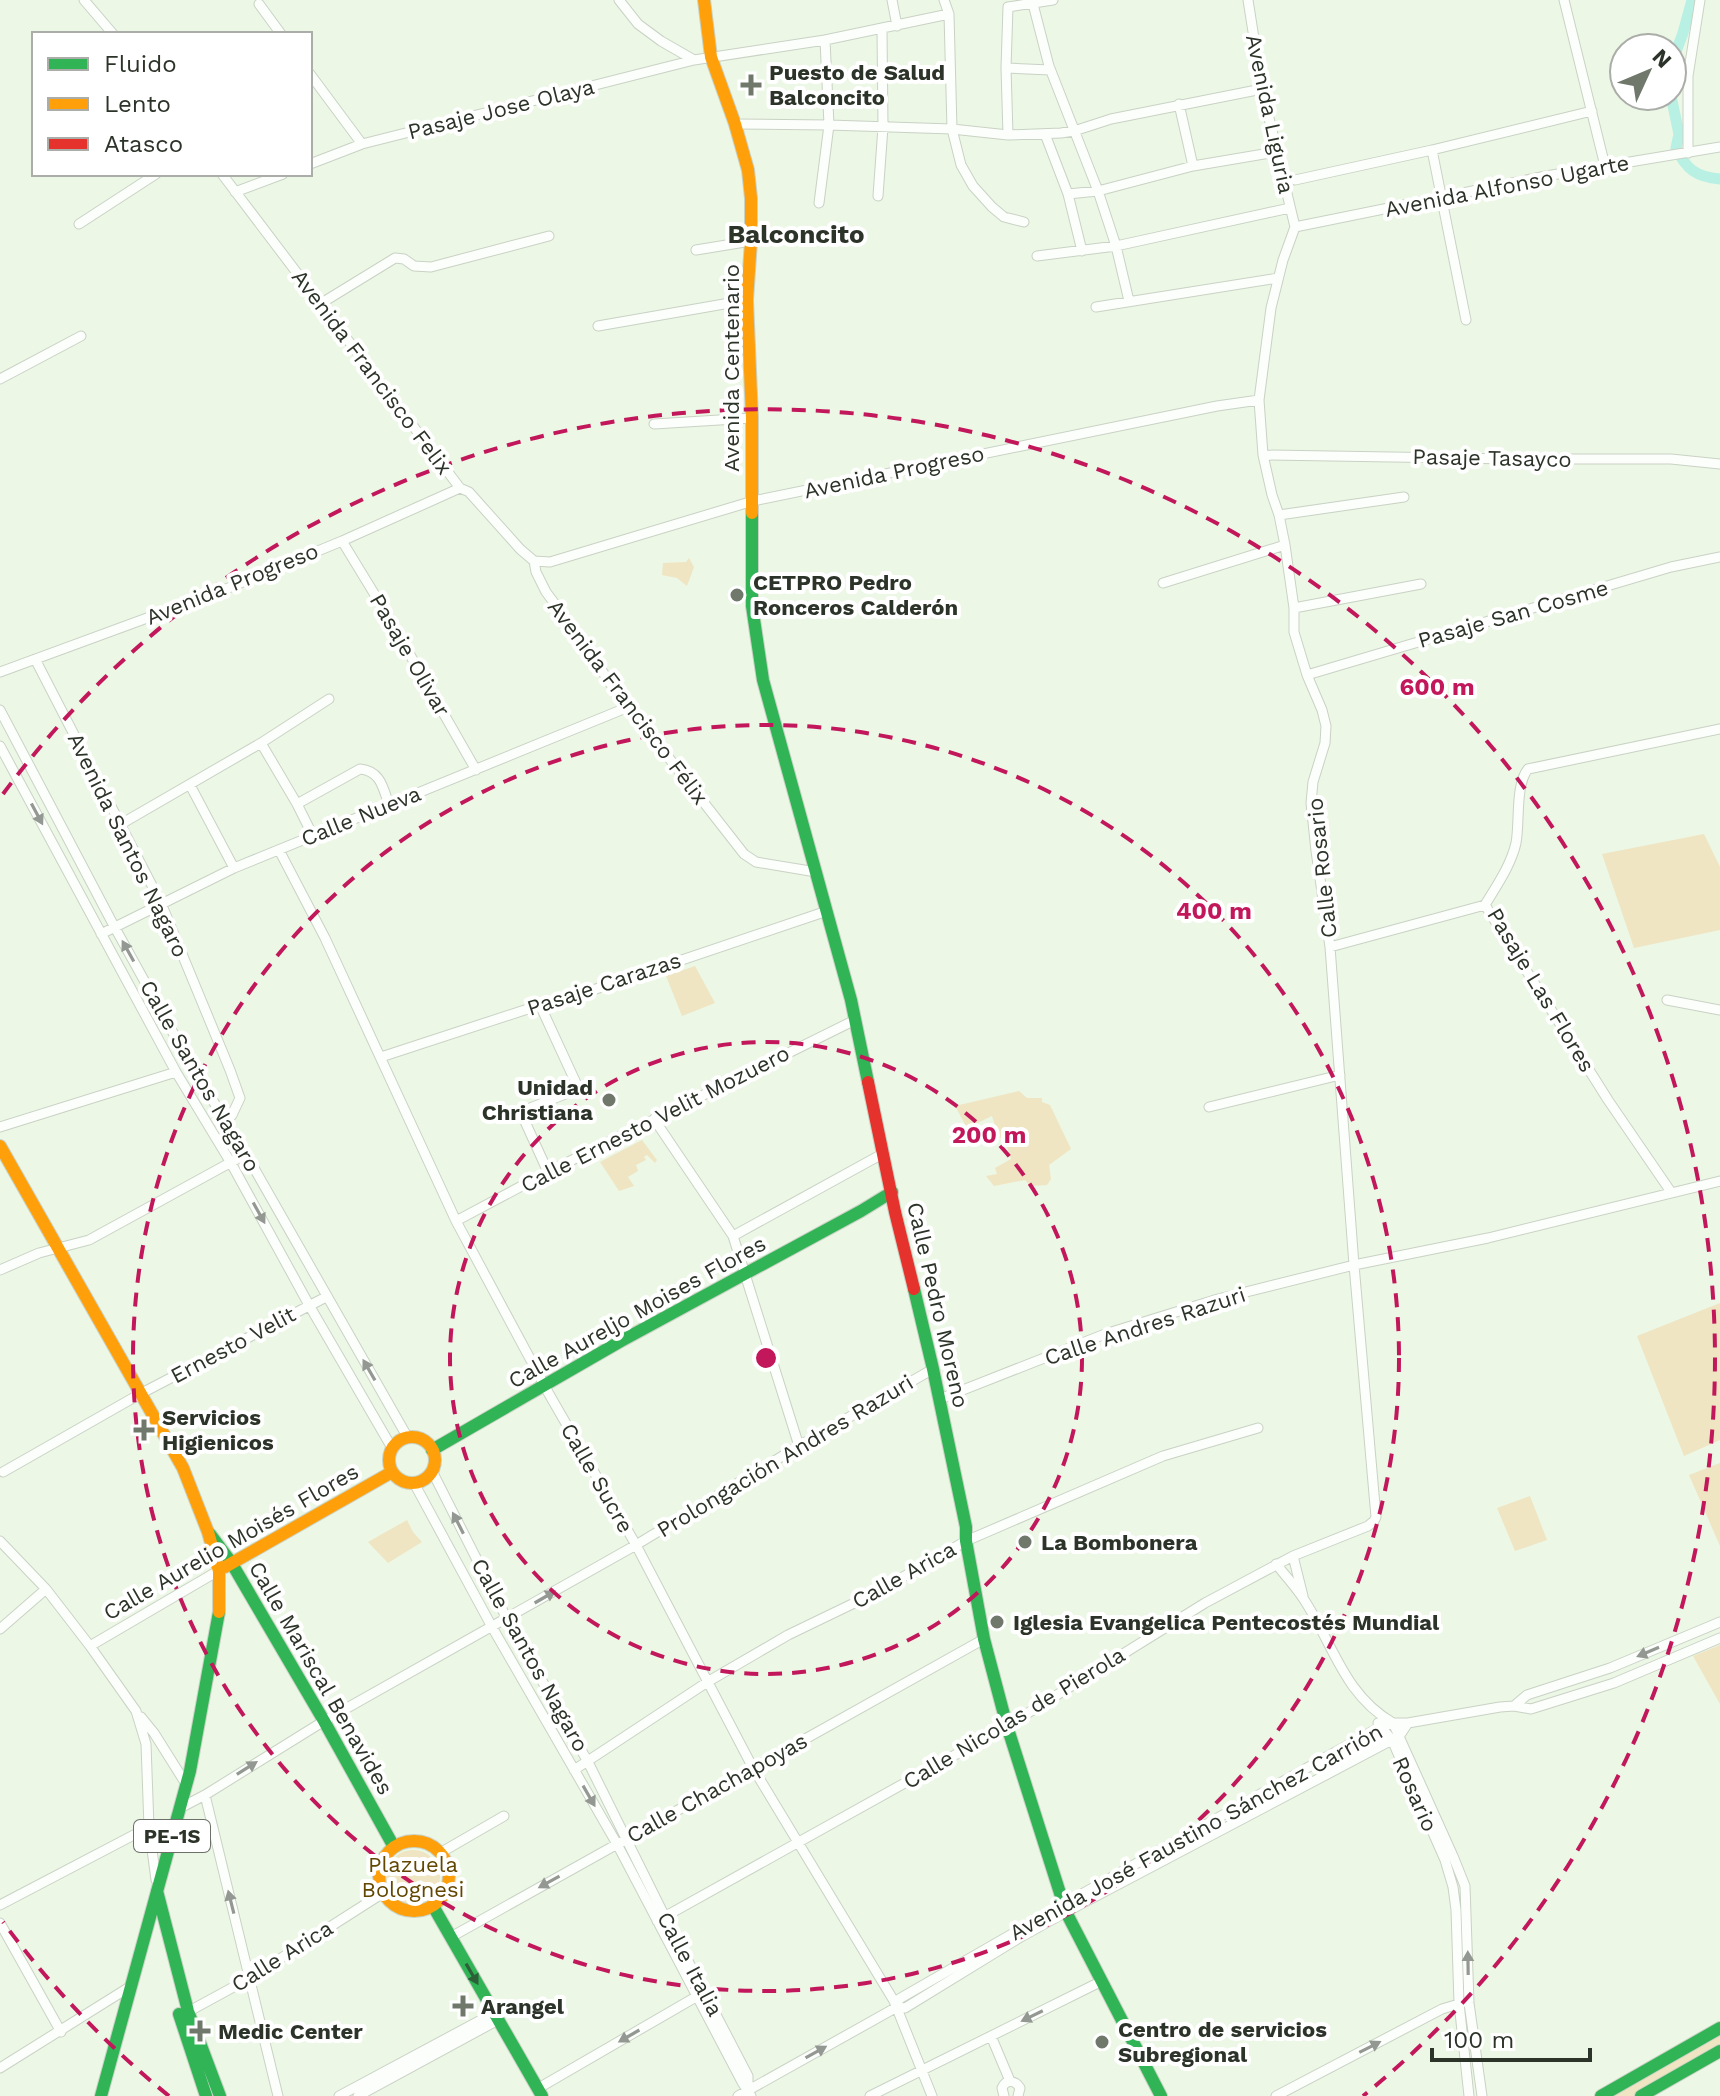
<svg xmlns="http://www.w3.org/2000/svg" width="1720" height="2096" font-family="'Work Sans',sans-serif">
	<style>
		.green { fill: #efe5c2 }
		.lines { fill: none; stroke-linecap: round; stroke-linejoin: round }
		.canal { stroke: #b8f0e4; stroke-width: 11 }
		.street-casing { stroke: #c9d2c4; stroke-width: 11 }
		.fast-casing { stroke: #c9d2c4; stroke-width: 14 }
		.slow-casing { stroke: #c9d2c4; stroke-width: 14 }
		.jam-casing { stroke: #c9d2c4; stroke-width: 14 }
		.street { stroke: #fcfefb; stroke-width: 9 }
		.fast { stroke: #30b455; stroke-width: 12 }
		.slow { stroke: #ff9f0a; stroke-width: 12 }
		.jam { stroke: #e5322d; stroke-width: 12 }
		.oneway { fill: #949892 }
		.oneway2 { fill: #2d6038 }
		.ring { fill: none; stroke: #c2185b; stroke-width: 4; stroke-dasharray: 14 10 }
		.poi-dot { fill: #6f786a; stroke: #fff; stroke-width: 3 }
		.labels { text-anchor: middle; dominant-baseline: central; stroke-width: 8; stroke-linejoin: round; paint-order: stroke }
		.shield { fill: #fff; stroke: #6b7068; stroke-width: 2 }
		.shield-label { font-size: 20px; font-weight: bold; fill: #2c3328 }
		.poi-label { font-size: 22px; font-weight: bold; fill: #2c3328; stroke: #fff; text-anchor: start }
		.street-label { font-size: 22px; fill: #2c3328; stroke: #fff }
		.park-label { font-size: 22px; fill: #624701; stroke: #fff }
		.quarter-label { font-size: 26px; font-weight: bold; fill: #2c3328; stroke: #fff }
		.centre { fill: #c2185b; stroke: #fff; stroke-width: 4 }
		.ring-label { font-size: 24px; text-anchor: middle; font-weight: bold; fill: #c2185b; stroke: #fff; stroke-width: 8; stroke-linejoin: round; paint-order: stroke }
	</style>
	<rect width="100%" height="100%" fill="#ecf7e6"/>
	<path class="green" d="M689 558 694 567 687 586 677 578 662 575 663 563 686 562Z
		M1704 834 1720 867V930L1634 948 1602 854Z
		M695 966 715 1003 682 1016 666 976Z
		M1019 1091 1027 1098H1042V1102L1050 1105 1071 1149 1049 1165 1051 1179 1047 1185 1030 1186 1025 1180 994 1186 986 1176 997 1174 995 1168 1011 1159 1004 1137 999 1138 992 1116 967 1128 955 1106Z
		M642 1140 657 1160 655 1163 647 1155 644 1157 646 1160 636 1165 638 1171 628 1177 634 1186 619 1191 600 1162Z
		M1720 1303V1440L1684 1456 1637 1336Z
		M1720 1463V1546L1689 1475Z
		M1530 1496 1547 1540 1515 1551 1497 1508Z
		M407 1520 413 1532 422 1542 388 1563 368 1542Z
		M1720 1645V1704L1693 1656Z
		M386 1877a27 27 0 1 1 54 0a27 27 0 1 1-54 0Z
		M1720 2033V2052L1643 2096H1611Z"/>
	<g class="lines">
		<path class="canal" d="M1672 62 1683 33 1692 0
			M1671 96 1679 134 1676 148C1686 169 1696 177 1720 179"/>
		<defs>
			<path id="street" d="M84 0 113 34
				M619 0 638 24 661 41 694 60 825 40 949 14
				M892 0 897 26
				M944 0 949 14 952 129 961 165 973 186 992 207 1004 217 1024 222
				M1248 0 1262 89 1295 227
				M1564 0 1605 166
				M259 4 281 34
				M1033 4 1049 66 1098 191 1116 246 1129 301
				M1006 68 1050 70
				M310 74 362 144
				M1179 104 1193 166
				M735 124 829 125 952 129 1008 135 1061 133 1074 131 1111 119 1262 89
				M1045 134 1068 194 1082 251
				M1008 135 1006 68 1008 7 1053 0
				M1432 150 1466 320
				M1688 153V76L1700 0
				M310 164 362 144 694 60
				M222 174 460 488 469 492 520 549 534 561
				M1295 180 1432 150 1592 111
				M235 192 283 174
				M1068 194 1098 191 1193 166 1276 152
				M878 196 883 127 882 29
				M819 203 829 125 825 40
				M79 224 156 174
				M1295 227 1546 176 1720 147
				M696 250 751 241
				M1037 256 1116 246 1290 208
				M320 304 395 258 404 259 414 266 431 267 549 236
				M1096 307 1278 278
				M598 326 747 300
				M0 379 81 336
				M654 424 752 418
				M1263 455 1513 459H1671L1720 464
				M1279 515 1404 497
				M342 541 386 613 476 770
				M534 561 550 562 753 501 1217 406 1259 400
				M534 561 536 572 546 592 584 643 626 708 658 744 744 854 756 862 816 872
				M1163 583 1285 545
				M1294 608 1421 584
				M35 659 161 903 230 1070 240 1098 232 1115 226 1121
				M0 672 226 589 342 541 460 488
				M1307 675 1671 567 1720 557
				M0 710 114 926 192 1067 246 1154 408 1438
				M261 743 297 804 313 836
				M0 746 176 1072 231 1163 309 1305 392 1448
				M190 785 234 868
				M297 804 360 769C381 771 383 788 389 805
				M121 824 261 743 329 699
				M279 850 325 938 456 1221 549 1394 636 1545 753 1768 894 2001 932 2096
				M101 934 234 868 626 708
				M1330 947 1485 905
				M1667 1000 1720 1010
				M540 1005 576 1083 573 1091 525 1110 522 1115 548 1172
				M381 1057 540 1005 584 993 827 911
				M1209 1107 1340 1075
				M654 1119 733 1236 799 1446
				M0 1127 176 1072
				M1671 1192 1608 1100 1485 905C1497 885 1511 865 1516 843 1520 822 1515 785 1528 769L1720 729
				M456 1221 548 1172 855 1020
				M733 1236 884 1153
				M0 1270 39 1253 89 1240 246 1154
				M940 1399 1105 1334 1218 1299 1354 1265 1488 1238 1720 1181
				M432 1471 507 1619 588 1762 665 1917 748 2076V2090
				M3 1472 140 1394 326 1297
				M414 1483 492 1627 617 1844 742 2082 751 2096
				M0 1541 46 1589 90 1646 136 1711 146 1744 149 1827 156 1880
				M1293 1556 1303 1596
				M1276 1564C1285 1575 1295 1586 1303 1598 1333 1643 1343 1694 1393 1723L1453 1856 1465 1886 1469 2003 1482 2096
				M0 1629 46 1589
				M90 1646 218 1571
				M1514 1706 1527 1695 1610 1668 1720 1622
				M141 1717 154 1733 186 1784
				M1378 1723 1392 1740 1445 1860 1453 1887 1456 1910 1459 2003 1469 2096
				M574 1770 709 1681 788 1635 875 1593 966 1541 1163 1456 1258 1428
				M205 1795 278 2096
				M180 1808 205 1795 324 1721 636 1545 799 1446 933 1369
				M440 1853 504 1816
				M0 1905 149 1827
				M657 1921 1007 1726 1205 1603 1293 1556 1368 1526 1374 1521 1376 1517 1354 1265 1330 947 1316 851 1311 803 1313 782 1325 743 1326 726 1322 710 1307 675 1294 632V608L1285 545 1279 515 1272 495 1263 455 1259 400 1271 308 1283 260 1295 227
				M0 1923 61 2032
				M451 1937 984 1639
				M897 2007 899 1999 1064 1904 1380 1727 1393 1723H1408L1500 1707 1514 1706 1531 1709 1614 1683 1720 1638
				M184 2014 250 1978 383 1893
				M991 2036 1010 2081
				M0 2068 128 1988
				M537 2089 701 1994
				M339 2096 494 2013
				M358 2096 498 2020
				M738 2096 897 2007 905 2008 1019 1938 1066 1912 1392 1740 1400 1735 1408 1723
				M870 2096 1102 1981
				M1004 2096 1002 2088C1006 2079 1015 2080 1020 2088L1018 2096
				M1276 2096 1442 2009 1462 2003"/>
			<path id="fast" d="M752 513V606L763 680 851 1000 868 1082
				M914 1289 933 1369 966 1527V1541L984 1639 1007 1726 1066 1912 1161 2096
				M432 1450 621 1341 861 1211 892 1192
				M210 1534 231 1562 324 1721 394 1847
				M157 1891 188 2011 220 2096
				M433 1906 542 2096
				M179 2014 206 2096
				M101 2096 190 1771 219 1612
				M1601 2096 1720 2028
				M1641 2096 1720 2051"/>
			<path id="slow" d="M704 0 711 57 735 124 748 170 751 198V241L747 300 752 418V513
				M0 1146 183 1468 208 1532 219 1571V1612
				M389 1460a23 23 0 1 1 46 0a23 23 0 1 1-46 0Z
				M225 1567 392 1472
				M379 1876a35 35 0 1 1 70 0a35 35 0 1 1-70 0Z"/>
			<path id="jam" d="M868 1082 895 1212 914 1289"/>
		</defs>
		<use href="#street" class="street-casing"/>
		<use href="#fast" class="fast-casing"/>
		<use href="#slow" class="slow-casing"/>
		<use href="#jam" class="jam-casing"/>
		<use href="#street" class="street"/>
		<use href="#fast" class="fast"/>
		<use href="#slow" class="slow"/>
		<use href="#jam" class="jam"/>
	</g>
	<defs><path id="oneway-solid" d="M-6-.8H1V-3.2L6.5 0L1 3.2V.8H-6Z" transform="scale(2)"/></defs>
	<g class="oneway">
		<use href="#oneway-solid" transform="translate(37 814) rotate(62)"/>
		<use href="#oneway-solid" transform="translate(128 951) rotate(-119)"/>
		<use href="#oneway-solid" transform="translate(259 1213) rotate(61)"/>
		<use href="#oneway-solid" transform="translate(369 1370) rotate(-120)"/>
		<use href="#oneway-solid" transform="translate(458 1523) rotate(-117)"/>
		<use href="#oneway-solid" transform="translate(545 1597) rotate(-30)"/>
		<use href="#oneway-solid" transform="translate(1648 1652) rotate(157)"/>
		<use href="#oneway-solid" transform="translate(247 1768) rotate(-32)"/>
		<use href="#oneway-solid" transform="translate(589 1796) rotate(60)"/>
		<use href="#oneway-solid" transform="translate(549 1882) rotate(151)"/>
		<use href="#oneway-solid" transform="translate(231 1902) rotate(-104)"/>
		<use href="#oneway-solid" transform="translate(1468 1963) rotate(-91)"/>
		<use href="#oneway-solid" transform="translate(1032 2016) rotate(154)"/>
		<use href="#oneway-solid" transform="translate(629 2036) rotate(150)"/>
		<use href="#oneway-solid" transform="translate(1370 2047) rotate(-27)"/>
		<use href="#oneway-solid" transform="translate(816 2052) rotate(-29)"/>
	</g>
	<use class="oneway2" href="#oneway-solid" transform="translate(472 1974) rotate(60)"/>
	<g class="ring">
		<circle cx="766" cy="1358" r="316"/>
		<circle cx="766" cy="1358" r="633"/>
		<path d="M169 2096A949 949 0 0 1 3 1922M3 794A949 949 0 1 1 1363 2096"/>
	</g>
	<g class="poi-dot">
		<path d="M747 73h8v8h8v8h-8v8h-8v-8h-8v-8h8z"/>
		<circle cx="737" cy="595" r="8"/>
		<circle cx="609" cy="1100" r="8"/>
		<path d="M140 1418h8v8h8v8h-8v8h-8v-8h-8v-8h8z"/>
		<circle cx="1025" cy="1542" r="8"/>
		<circle cx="997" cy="1622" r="8"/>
		<path d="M459 1994h8v8h8v8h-8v8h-8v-8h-8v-8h8z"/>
		<path d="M196 2019h8v8h8v8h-8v8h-8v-8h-8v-8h8z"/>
		<circle cx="1102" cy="2042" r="8"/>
	</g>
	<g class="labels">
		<rect class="shield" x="134" y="1820" width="76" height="32" rx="6"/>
		<g class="shield-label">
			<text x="172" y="1836">PE-1S</text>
		</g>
		<g class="poi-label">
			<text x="769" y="72">Puesto de Salud<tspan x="769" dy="25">Balconcito</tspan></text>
			<text x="753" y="582">CETPRO Pedro<tspan x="753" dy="25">Ronceros Calderón</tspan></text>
			<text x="593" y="1087" text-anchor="end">Unidad<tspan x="593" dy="25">Christiana</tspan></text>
			<text x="162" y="1417">Servicios<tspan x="162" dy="25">Higienicos</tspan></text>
			<text x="1041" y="1542">La Bombonera</text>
			<text x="1013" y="1622">Iglesia Evangelica Pentecostés Mundial</text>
			<text x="481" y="2006">Arangel</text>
			<text x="1118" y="2029">Centro de servicios<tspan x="1118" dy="25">Subregional</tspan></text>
			<text x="218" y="2031">Medic Center</text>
		</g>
		<g class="street-label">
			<text transform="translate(501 109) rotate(-14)">Pasaje Jose Olaya</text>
			<text transform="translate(1270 114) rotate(78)">Avenida Liguria</text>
			<text transform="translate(1507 186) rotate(-11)">Avenida Alfonso Ugarte</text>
			<text transform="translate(731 368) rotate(-90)">Avenida Centenario</text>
			<text transform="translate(372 372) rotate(53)">Avenida Francisco Felix</text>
			<text transform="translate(1492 458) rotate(1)">Pasaje Tasayco</text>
			<text transform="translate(894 472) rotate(-12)">Avenida Progreso</text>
			<text transform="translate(232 584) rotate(-22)">Avenida Progreso</text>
			<text transform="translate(1513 614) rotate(-16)">Pasaje San Cosme</text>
			<text transform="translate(410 655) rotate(60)">Pasaje Olivar</text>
			<text transform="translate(628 702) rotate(53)">Avenida Francisco Félix</text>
			<text transform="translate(361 816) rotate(-22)">Calle Nueva</text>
			<text transform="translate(128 845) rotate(64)">Avenida Santos Nagaro</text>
			<text transform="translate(1322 868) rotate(-96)">Calle Rosario</text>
			<text transform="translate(604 984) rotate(-18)">Pasaje Carazas</text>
			<text transform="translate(1541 990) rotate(59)">Pasaje Las Flores</text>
			<text transform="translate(200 1076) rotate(60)">Calle Santos Nagaro</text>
			<text transform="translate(655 1119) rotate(-27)">Calle Ernesto Velit Mozuero</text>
			<text transform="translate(938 1305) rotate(77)">Calle Pedro Moreno</text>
			<text transform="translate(637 1312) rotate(-29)">Calle Aureljo Moises Flores</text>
			<text transform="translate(1145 1326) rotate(-18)">Calle Andres Razuri</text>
			<text transform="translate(233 1345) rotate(-28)">Ernesto Velit</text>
			<text transform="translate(785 1456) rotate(-31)">Prolongación Andres Razuri</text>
			<text transform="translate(597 1478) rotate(60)">Calle Sucre</text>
			<text transform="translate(231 1542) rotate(-30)">Calle Aurelio Moisés Flores</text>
			<text transform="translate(904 1575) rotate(-29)">Calle Arica</text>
			<text transform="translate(530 1655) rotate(61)">Calle Santos Nagaro</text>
			<text transform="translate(321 1678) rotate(60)">Calle Mariscal Benavides</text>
			<text transform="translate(1014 1718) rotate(-31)">Calle Nicolas de Pierola</text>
			<text transform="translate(717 1788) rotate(-29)">Calle Chachapoyas</text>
			<text transform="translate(1415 1794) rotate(66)">Rosario</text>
			<text transform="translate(1196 1832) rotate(-29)">Avenida José Faustino Sánchez Carrión</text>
			<text transform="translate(282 1956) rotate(-32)">Calle Arica</text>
			<text transform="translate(690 1964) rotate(62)">Calle Italia</text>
		</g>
		<g class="park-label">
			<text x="413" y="1864">Plazuela<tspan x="413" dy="25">Bolognesi</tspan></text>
		</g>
		<g class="quarter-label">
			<text x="796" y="234">Balconcito</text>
		</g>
	</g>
	<circle cx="766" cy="1358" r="12" class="centre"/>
	<g class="ring-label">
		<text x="1437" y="695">600 m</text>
		<text x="1214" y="919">400 m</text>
		<text x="989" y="1143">200 m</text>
	</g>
	<rect x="32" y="32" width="280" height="144" fill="#ffffff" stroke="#abada9" stroke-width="2"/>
	<rect x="48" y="58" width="40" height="12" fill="#30b455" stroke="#abada9" stroke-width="2"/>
	<text x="104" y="72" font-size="24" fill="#2c3328">Fluido</text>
	<rect x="48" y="98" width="40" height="12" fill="#ff9f0a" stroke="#abada9" stroke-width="2"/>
	<text x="104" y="112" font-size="24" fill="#2c3328">Lento</text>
	<rect x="48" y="138" width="40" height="12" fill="#e5322d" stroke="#abada9" stroke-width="2"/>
	<text x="104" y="152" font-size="24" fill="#2c3328">Atasco</text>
	<g transform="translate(1648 72) rotate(46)"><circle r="38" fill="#ffffff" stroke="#abada9" stroke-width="2"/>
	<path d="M0-6L14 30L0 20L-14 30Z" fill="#6f786a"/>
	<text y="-12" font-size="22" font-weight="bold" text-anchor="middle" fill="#2c3328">N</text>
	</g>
	<path d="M1432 2048v12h158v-12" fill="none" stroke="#2c3328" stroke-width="4"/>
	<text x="1444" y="2048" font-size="24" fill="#2c3328" stroke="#ffffff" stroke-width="6" paint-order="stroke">100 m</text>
</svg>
